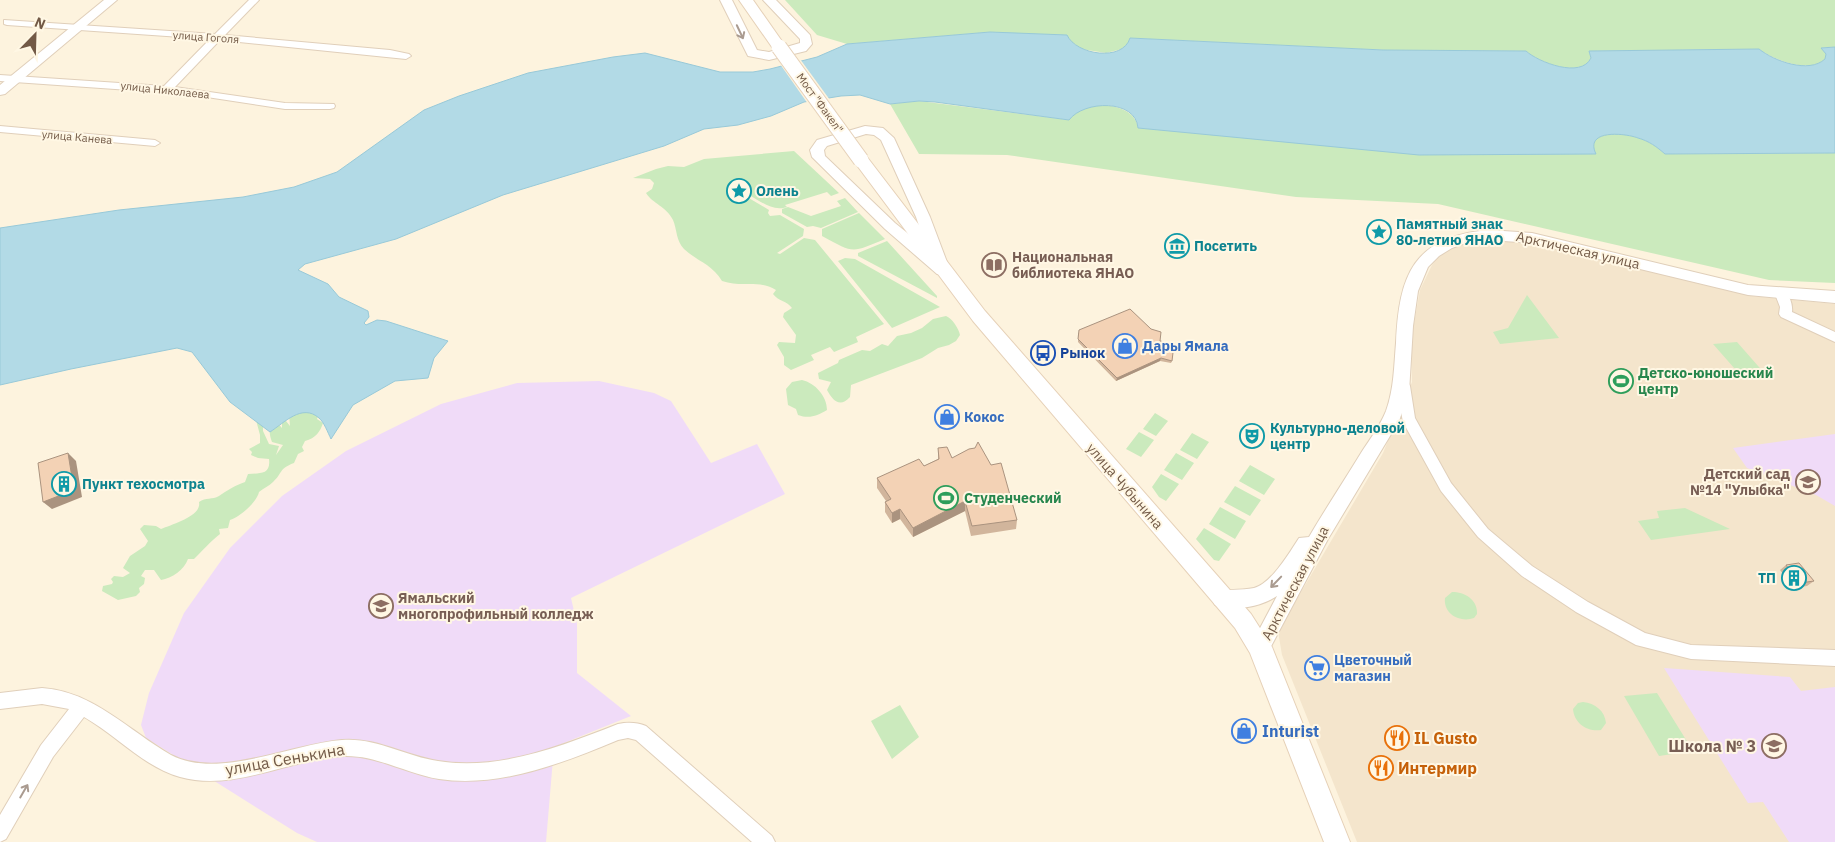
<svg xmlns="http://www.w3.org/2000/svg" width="1835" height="842" font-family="'IBM Plex Sans',sans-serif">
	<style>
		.residential { fill: #f4e5cc }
		.education { fill: #f0dbf8 }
		.green { fill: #cbeabd }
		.water { fill: #b2dae6; stroke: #98c9d8 }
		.pier { fill: #fdf3de }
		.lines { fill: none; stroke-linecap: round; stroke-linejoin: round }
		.minor-casing { stroke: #e0cfba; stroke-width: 2 }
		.tertiary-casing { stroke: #e0cfba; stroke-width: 2 }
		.secondary-casing { stroke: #e6d1b8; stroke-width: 2 }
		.minor { fill: #fff; fill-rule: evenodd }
		.tertiary { fill: #fff; fill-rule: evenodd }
		.secondary { fill: #fff; fill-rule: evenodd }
		.secondary-bridge-casing { stroke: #e6d1b8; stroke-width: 17; stroke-linecap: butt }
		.secondary-bridge { stroke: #fff; stroke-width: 15 }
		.wall { fill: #d1b59c }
		.shaded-wall { fill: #aa937f }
		.building { fill: #f3d2b5; stroke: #aa937f }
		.oneway { stroke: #aa9b90 }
		.labels { text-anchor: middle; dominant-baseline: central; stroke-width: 4; stroke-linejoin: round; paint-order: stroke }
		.far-street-label { font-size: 11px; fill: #725946; stroke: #fff7e4 }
		.culture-label { font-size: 14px; font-weight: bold; fill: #0d838f; stroke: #fff7e4; text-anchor: start }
		.street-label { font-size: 14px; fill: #725946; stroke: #fff7e4 }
		.education-label { font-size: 14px; font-weight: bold; fill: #785e54; stroke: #fff7e4; text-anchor: start }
		.shop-label { font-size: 14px; font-weight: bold; fill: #366cbe; stroke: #fff7e4; text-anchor: start }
		.transit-label { font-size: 14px; font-weight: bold; fill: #164399; stroke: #fff7e4; text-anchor: start }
		.leisure-label { font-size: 14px; font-weight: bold; fill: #27864d; stroke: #fff7e4; text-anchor: start }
		.near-shop-label { font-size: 16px; font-weight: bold; fill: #366cbe; stroke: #fff7e4; text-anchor: start }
		.near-food-label { font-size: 16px; font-weight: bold; fill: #c56008; stroke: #fff7e4; text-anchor: start }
		.near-education-label { font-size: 16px; font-weight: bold; fill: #785e54; stroke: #fff7e4; text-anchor: end }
		.near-street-label { font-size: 16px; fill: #725946; stroke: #fff7e4 }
	</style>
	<rect width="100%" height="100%" fill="#fdf3de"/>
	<path class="residential" d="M1476 239 1524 240 1751 296 1835 304V842H1357L1282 655 1278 631 1383 453 1412 382 1411 340 1420 290 1432 265 1444 250Z"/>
	<path class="education" d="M599 381 654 393 671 401 711 463 757 444 785 494 571 598 577 624V673L631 716 554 747 546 842H317L297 833 146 738 141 725 149 693 184 613 230 548 282 496 346 451 441 404 517 383Z
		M1835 434V506L1816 495 1747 468 1733 448Z
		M1664 668 1790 677 1801 691 1835 687V842H1789L1763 802 1748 803Z"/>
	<path class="green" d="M785 0H1835V47L1822 48 1826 54 1825 59C1809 74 1774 60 1759 49L1589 51 1591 58C1581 79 1538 62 1526 51L1383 50 1130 38 1128 44 1122 49 1106 53 1081 49 1069 40 990 32 847 44 817 35Z
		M919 101 1069 120C1071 117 1074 113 1077 111 1094 100 1136 104 1138 128L1595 154C1584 128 1626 133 1638 138 1649 141 1657 147 1665 154L1835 153V283L1769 280 1438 204 1296 197 1007 155 919 154 890 104Z
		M794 151 839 193 831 196 827 192 785 205 787 207C773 212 762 202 749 195L751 188C744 180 733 182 726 190L727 195 737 199 747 197 769 210 768 213 770 216 780 215 804 229 803 236 777 253 780 254 804 238 815 240 884 324 856 337 858 342 834 352 830 347 811 355 814 360 791 370 784 365V357L777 345 779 342 795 343 796 335 783 317 784 313 792 308C787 301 778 301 773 294L776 290C757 279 742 288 722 281 712 264 698 262 684 249 676 241 677 229 673 220 666 206 653 204 646 193L652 189 654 183 650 179 633 178 656 169 668 166 684 167 704 159Z
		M845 198 858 212 821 228 813 226 807 227 782 213V209L788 207 811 216 841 206 837 201Z
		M859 213 885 239C851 253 855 254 822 236V229Z
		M887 241 937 296V298L858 256V253Z
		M845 258 855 259 940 307 892 328 838 261Z
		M1527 295 1559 338 1500 344 1493 332 1508 328Z
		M946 316C952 318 959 329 960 335L956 341 949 345 938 348 922 358 851 385 850 397C840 408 833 401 827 390L831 382 819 379 818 373 838 363 839 360 862 350 870 351 882 344 888 346 897 336 911 333 922 328 933 319Z
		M1737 342 1766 375 1742 377 1713 344Z
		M802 380C815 383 827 396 827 410 817 416 809 419 798 415L796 409 788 405 786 389 792 382Z
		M303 409 318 416 317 419 323 423C320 432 316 438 305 441L302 447 304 451 298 454 294 463C278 469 283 473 273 482 269 486 264 488 259 492 257 502 240 517 230 520L228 528 219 529 220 534C210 542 203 550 194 559H188C184 570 172 578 161 580L154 570H145L141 576 145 578 144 584 139 588 140 592 136 596 118 600 102 591 103 586 112 584 113 582 111 579 114 576 123 577 130 573 123 568 130 556 145 546 148 541 140 529 144 525 156 526 161 529C173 524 202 516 199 502 206 497 212 500 219 496 228 490 234 486 245 482L248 474C260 473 271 475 269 459L258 458 251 455 252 452 249 449 260 443V435L256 420 263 424V431L269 444 279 446 276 455 283 445 272 442C268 432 270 428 273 418L282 428V416L290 426 289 414Z
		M1155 413 1168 421 1156 436 1143 429Z
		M1139 432 1154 440 1141 457 1126 449Z
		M1192 433 1209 442 1197 459 1180 450Z
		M1176 453 1194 463 1182 480 1164 470Z
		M1250 465 1275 479 1264 495 1239 481Z
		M1161 474 1179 484 1166 501 1159 497 1152 487Z
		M1235 486 1261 500 1250 516 1224 502Z
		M1220 507 1246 521 1235 539 1209 524Z
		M1685 508 1730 529 1651 540 1638 521 1659 518 1657 511Z
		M1204 528 1231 544 1219 561 1214 560 1196 539Z
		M1452 592C1465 592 1478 600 1477 614L1474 618C1460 623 1443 614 1445 598Z
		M1657 693 1693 751 1659 756 1624 696Z
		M1583 702C1595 703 1605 711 1606 723L1601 730C1587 732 1574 723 1573 709L1578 703Z
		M900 705 919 737 892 759 871 721Z"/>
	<path class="water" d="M990 32 1067 35C1076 55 1123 62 1130 38L1383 50 1526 51C1538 62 1581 79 1591 58L1589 51 1759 49C1774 61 1809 74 1825 59L1826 54 1821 48 1835 47V153L1665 154C1657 147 1649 141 1638 138 1625 133 1584 129 1596 154L1419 155 1138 128C1136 99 1084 100 1069 120L935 102 919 101 890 104 860 95 841 96 804 102 771 116 738 125 704 129 664 146 503 195 396 239 305 264 298 270 328 284 339 297 368 311 369 317 364 323 366 325 377 320 386 321 448 341 434 358 428 378 395 381 353 405 331 439C328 433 324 422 319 418 302 403 284 423 270 432L230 402 192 352 177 348 71 369 0 385V228L119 210 243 197 294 187 337 172 424 110 459 96 528 73 613 57 645 53 720 72H753L770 69 817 57 847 44Z"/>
	<path class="pier" d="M800 59 830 100 808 104 780 64Z"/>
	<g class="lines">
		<defs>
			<path id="minor" d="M249 0H259L225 35 390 50 409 54 411 56 406 59 220 40 175 87 285 103 334 104 335 106 334 108 330 109H285L187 94 0 81V75L164 86 210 39 7 25 4 24V20L215 34Z
				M0 126 155 140 160 143 155 146 0 132Z
				M1781 290C1789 292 1793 304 1792 312L1835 332V342L1781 317 1779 314 1780 307 1775 294Z
				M1403 381 1408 382 1410 386 1415 418 1451 483 1488 529 1532 566 1588 602 1645 633 1691 645 1835 650V666L1691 659 1636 645 1576 612 1522 576 1478 537 1441 491 1403 422 1396 386 1398 382Z
				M42 688C93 691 129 731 171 755 218 780 291 744 342 740 375 737 405 756 438 761 499 771 562 746 618 724 628 722 636 722 646 726L772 836 775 842H752L636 740 628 738 618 740C563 763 500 788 439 779 407 774 377 755 344 756 289 759 235 792 180 777 144 767 116 735 84 717L53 757 6 839 0 842V815L41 745 69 709 42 704 0 709V693Z"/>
			<path id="tertiary" d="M104 0H117L5 94 0 95V85Z
				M720 0H732L757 50 769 52 800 43V39L763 0H776L810 35 812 44 806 51 769 60 748 56Z
				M865 126 883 128 894 138 930 217 950 270 947 274 942 275 937 274 885 229 812 157 810 150 817 140ZM866 134 874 135 881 140 916 217 927 249 895 223 825 156 824 150 827 146Z
				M1488 230 1532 233 1748 285 1835 291V303L1748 295 1532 243 1488 240 1463 244 1452 248 1439 256 1428 267 1418 291 1413 326 1409 392 1399 421 1328 539 1267 654 1260 656 1253 654 1250 647 1277 596C1261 607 1233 612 1215 605L1212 599 1215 593C1228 588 1241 591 1254 588 1271 584 1290 552 1299 538L1309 537C1326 508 1344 481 1361 453 1370 439 1380 426 1386 411 1394 389 1394 366 1396 343 1399 275 1413 237 1488 230Z"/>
			<path id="secondary" d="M739 0H753L786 47 784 50H774Z
				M861 155 867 157 985 311 1251 614 1272 647 1350 842H1324L1250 653 1235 628 973 321 853 160 855 157Z"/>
		</defs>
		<use href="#minor" class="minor-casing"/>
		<use href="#tertiary" class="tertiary-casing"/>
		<use href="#secondary" class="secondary-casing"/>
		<use href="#minor" class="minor"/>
		<use href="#tertiary" class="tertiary"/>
		<use href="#secondary" class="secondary"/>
		<defs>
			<path id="secondary-bridge" d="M779 47 861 160"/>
		</defs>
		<use href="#secondary-bridge" class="secondary-bridge-casing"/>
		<use href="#secondary-bridge" class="secondary-bridge"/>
	</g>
	<path class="wall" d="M1078 333 1160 341 1172 361 1171 363 1160 361 1116 381 1078 342Z
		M938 448 952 458 1017 520 1016 529 971 536 965 511 913 537 900 519 892 523 885 512V502L886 501 877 488V478L924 466 938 459Z
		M1786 565 1814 581 1807 586 1794 588 1780 570Z"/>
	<path class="shaded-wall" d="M1161 358 1160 361 1116 381 1117 378Z
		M68 453 76 461 82 497 52 509 43 502Z
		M965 501V511L913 537V528Z
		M900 509V519L892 523V513Z"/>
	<path class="building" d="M1130 309 1151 329 1161 332 1160 341 1174 344 1172 361 1161 358 1117 378 1078 339 1079 330Z
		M978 442 991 465 1001 463 1017 520 972 526 965 501 913 528 900 509 892 513 885 502 891 499 877 478 919 459 924 466 939 459 938 448 947 447 952 458 969 449 975 448Z
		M68 453 74 490 43 502 38 463Z
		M1799 563 1814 581 1800 583 1786 565Z"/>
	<defs><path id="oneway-shaft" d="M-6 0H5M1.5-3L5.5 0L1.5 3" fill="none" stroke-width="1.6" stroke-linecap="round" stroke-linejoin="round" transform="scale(1.25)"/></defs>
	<g class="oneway">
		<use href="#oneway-shaft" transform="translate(740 32) rotate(65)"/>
		<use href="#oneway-shaft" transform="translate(1276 582) rotate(134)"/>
		<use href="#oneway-shaft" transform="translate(24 791) rotate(-60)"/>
	</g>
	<defs>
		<symbol id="sight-ring" viewBox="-11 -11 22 22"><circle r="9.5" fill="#fff7e4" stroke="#0f9aa8" stroke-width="1.5"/><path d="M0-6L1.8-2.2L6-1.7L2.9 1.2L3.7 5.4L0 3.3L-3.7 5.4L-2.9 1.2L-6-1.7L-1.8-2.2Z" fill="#0f9aa8"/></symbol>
		<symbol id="museum-ring" viewBox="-11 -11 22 22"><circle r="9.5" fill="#fff7e4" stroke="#0f9aa8" stroke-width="1.5"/><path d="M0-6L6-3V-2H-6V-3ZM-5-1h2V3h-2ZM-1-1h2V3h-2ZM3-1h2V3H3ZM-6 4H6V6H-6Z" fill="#0f9aa8"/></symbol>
		<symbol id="library-ring" viewBox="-11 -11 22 22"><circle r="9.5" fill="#fff7e4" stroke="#8d6e63" stroke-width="1.5"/><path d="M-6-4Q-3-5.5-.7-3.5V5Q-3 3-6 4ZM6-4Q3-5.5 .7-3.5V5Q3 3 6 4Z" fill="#8d6e63"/></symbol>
		<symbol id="shop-ring" viewBox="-11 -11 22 22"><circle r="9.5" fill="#fff7e4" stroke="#3f7fe0" stroke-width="1.5"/><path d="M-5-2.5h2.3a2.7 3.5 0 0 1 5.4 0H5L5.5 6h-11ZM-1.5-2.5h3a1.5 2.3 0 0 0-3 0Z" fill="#3f7fe0"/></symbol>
		<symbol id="bus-ring" viewBox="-11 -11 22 22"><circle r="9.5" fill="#fff7e4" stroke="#1a4fb4" stroke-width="1.5"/><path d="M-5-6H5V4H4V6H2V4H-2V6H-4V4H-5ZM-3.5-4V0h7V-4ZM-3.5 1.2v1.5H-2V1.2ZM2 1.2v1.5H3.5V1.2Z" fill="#1a4fb4"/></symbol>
		<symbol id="stadium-ring" viewBox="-11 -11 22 22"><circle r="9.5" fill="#fff7e4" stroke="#2e9e5b" stroke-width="1.5"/><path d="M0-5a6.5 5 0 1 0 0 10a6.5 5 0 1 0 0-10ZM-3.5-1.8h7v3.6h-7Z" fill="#2e9e5b"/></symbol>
		<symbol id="theatre-ring" viewBox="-11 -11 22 22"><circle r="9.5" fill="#fff7e4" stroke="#0f9aa8" stroke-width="1.5"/><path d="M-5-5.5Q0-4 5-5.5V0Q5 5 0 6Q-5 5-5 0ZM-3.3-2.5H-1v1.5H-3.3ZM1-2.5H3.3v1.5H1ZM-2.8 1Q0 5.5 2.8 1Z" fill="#0f9aa8"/></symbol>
		<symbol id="school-ring" viewBox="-11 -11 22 22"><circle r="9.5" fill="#fff7e4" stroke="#8d6e63" stroke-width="1.5"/><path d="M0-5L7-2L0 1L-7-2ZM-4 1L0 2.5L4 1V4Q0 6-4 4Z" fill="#8d6e63"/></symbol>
		<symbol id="building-ring" viewBox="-11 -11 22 22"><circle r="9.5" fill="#fff7e4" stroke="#0f9aa8" stroke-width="1.5"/><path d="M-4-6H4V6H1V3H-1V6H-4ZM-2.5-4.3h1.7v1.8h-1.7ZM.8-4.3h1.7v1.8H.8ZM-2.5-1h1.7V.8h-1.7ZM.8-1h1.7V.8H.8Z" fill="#0f9aa8"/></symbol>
		<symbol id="university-ring" viewBox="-11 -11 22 22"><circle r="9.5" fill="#fff7e4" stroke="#8d6e63" stroke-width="1.5"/><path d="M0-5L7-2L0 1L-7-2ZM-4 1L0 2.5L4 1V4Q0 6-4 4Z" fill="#8d6e63"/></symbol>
		<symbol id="supermarket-ring" viewBox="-11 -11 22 22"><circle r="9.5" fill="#fff7e4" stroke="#3f7fe0" stroke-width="1.5"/><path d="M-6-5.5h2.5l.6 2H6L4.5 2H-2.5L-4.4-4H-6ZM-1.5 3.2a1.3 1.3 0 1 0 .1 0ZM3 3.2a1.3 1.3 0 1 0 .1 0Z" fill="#3f7fe0"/></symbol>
		<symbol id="restaurant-ring" viewBox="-11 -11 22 22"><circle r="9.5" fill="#fff7e4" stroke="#e8710a" stroke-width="1.5"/><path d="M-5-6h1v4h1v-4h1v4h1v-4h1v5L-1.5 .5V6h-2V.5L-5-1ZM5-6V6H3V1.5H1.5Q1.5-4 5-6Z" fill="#e8710a"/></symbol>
	</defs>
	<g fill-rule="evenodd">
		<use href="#sight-ring" x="725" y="177" width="28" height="28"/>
		<use href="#sight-ring" x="1365" y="218" width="28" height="28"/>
		<use href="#museum-ring" x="1163" y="232" width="28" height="28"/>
		<use href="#library-ring" x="980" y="251" width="28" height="28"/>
		<use href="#shop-ring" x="1111" y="332" width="28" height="28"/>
		<use href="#bus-ring" x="1029" y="339" width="28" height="28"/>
		<use href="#stadium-ring" x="1607" y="367" width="28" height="28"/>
		<use href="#shop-ring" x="933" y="403" width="28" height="28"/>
		<use href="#theatre-ring" x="1238" y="422" width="28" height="28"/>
		<use href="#school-ring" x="1794" y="468" width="28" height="28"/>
		<use href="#building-ring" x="50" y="470" width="28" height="28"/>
		<use href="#stadium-ring" x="932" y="484" width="28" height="28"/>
		<use href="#building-ring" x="1780" y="564" width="28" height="28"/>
		<use href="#university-ring" x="367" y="592" width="28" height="28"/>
		<use href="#supermarket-ring" x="1303" y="654" width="28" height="28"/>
		<use href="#shop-ring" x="1230" y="717" width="28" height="28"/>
		<use href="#restaurant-ring" x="1383" y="724" width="28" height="28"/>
		<use href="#school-ring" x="1760" y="732" width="28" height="28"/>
		<use href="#restaurant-ring" x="1367" y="754" width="28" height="28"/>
	</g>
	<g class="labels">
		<g class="far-street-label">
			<text transform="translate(206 37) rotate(4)">улица Гоголя</text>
			<text transform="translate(165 90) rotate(6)">улица Николаева</text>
			<text transform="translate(820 103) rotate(54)">Мост "Факел"</text>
			<text transform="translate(77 137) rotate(5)">улица Канева</text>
		</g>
		<g class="culture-label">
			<text x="756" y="191">Олень</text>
			<text x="1396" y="224">Памятный знак<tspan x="1396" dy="16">80-летию ЯНАО</tspan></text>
			<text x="1194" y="246">Посетить</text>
			<text x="1270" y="428">Культурно-деловой<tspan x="1270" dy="16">центр</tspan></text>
			<text x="82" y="484">Пункт техосмотра</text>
			<text x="1776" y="578" text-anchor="end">ТП</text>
		</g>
		<g class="street-label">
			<text transform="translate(1578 250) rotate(13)">Арктическая улица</text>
			<text transform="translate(1125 486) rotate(49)">улица Чубынина</text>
			<text transform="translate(1295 583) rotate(-62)">Арктическая улица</text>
		</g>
		<g class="education-label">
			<text x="1012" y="257">Национальная<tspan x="1012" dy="16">библиотека ЯНАО</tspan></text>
			<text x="1790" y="474" text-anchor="end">Детский сад<tspan x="1790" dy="16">№14 "Улыбка"</tspan></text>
			<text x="398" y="598">Ямальский<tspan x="398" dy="16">многопрофильный колледж</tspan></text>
		</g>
		<g class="shop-label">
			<text x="1142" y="346">Дары Ямала</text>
			<text x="964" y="417">Кокос</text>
			<text x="1334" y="660">Цветочный<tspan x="1334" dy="16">магазин</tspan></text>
		</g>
		<g class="transit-label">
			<text x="1060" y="353">Рынок</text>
		</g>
		<g class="leisure-label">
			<text x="1638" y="373">Детско-юношеский<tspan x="1638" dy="16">центр</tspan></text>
			<text x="964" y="498">Студенческий</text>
		</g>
		<g class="near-shop-label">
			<text x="1262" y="731">Inturist</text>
		</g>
		<g class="near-food-label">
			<text x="1414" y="738">IL Gusto</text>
			<text x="1398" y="768">Интермир</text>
		</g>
		<g class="near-education-label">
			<text x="1756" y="746">Школа № 3</text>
		</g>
		<g class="near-street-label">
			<text transform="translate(285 759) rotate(-10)">улица Сенькина</text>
		</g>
	</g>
	<g transform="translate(35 35) rotate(23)" stroke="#fff7e4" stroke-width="4" paint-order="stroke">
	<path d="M0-4L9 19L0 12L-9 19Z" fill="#725946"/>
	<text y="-8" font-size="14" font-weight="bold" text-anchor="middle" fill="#725946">N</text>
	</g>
</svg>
